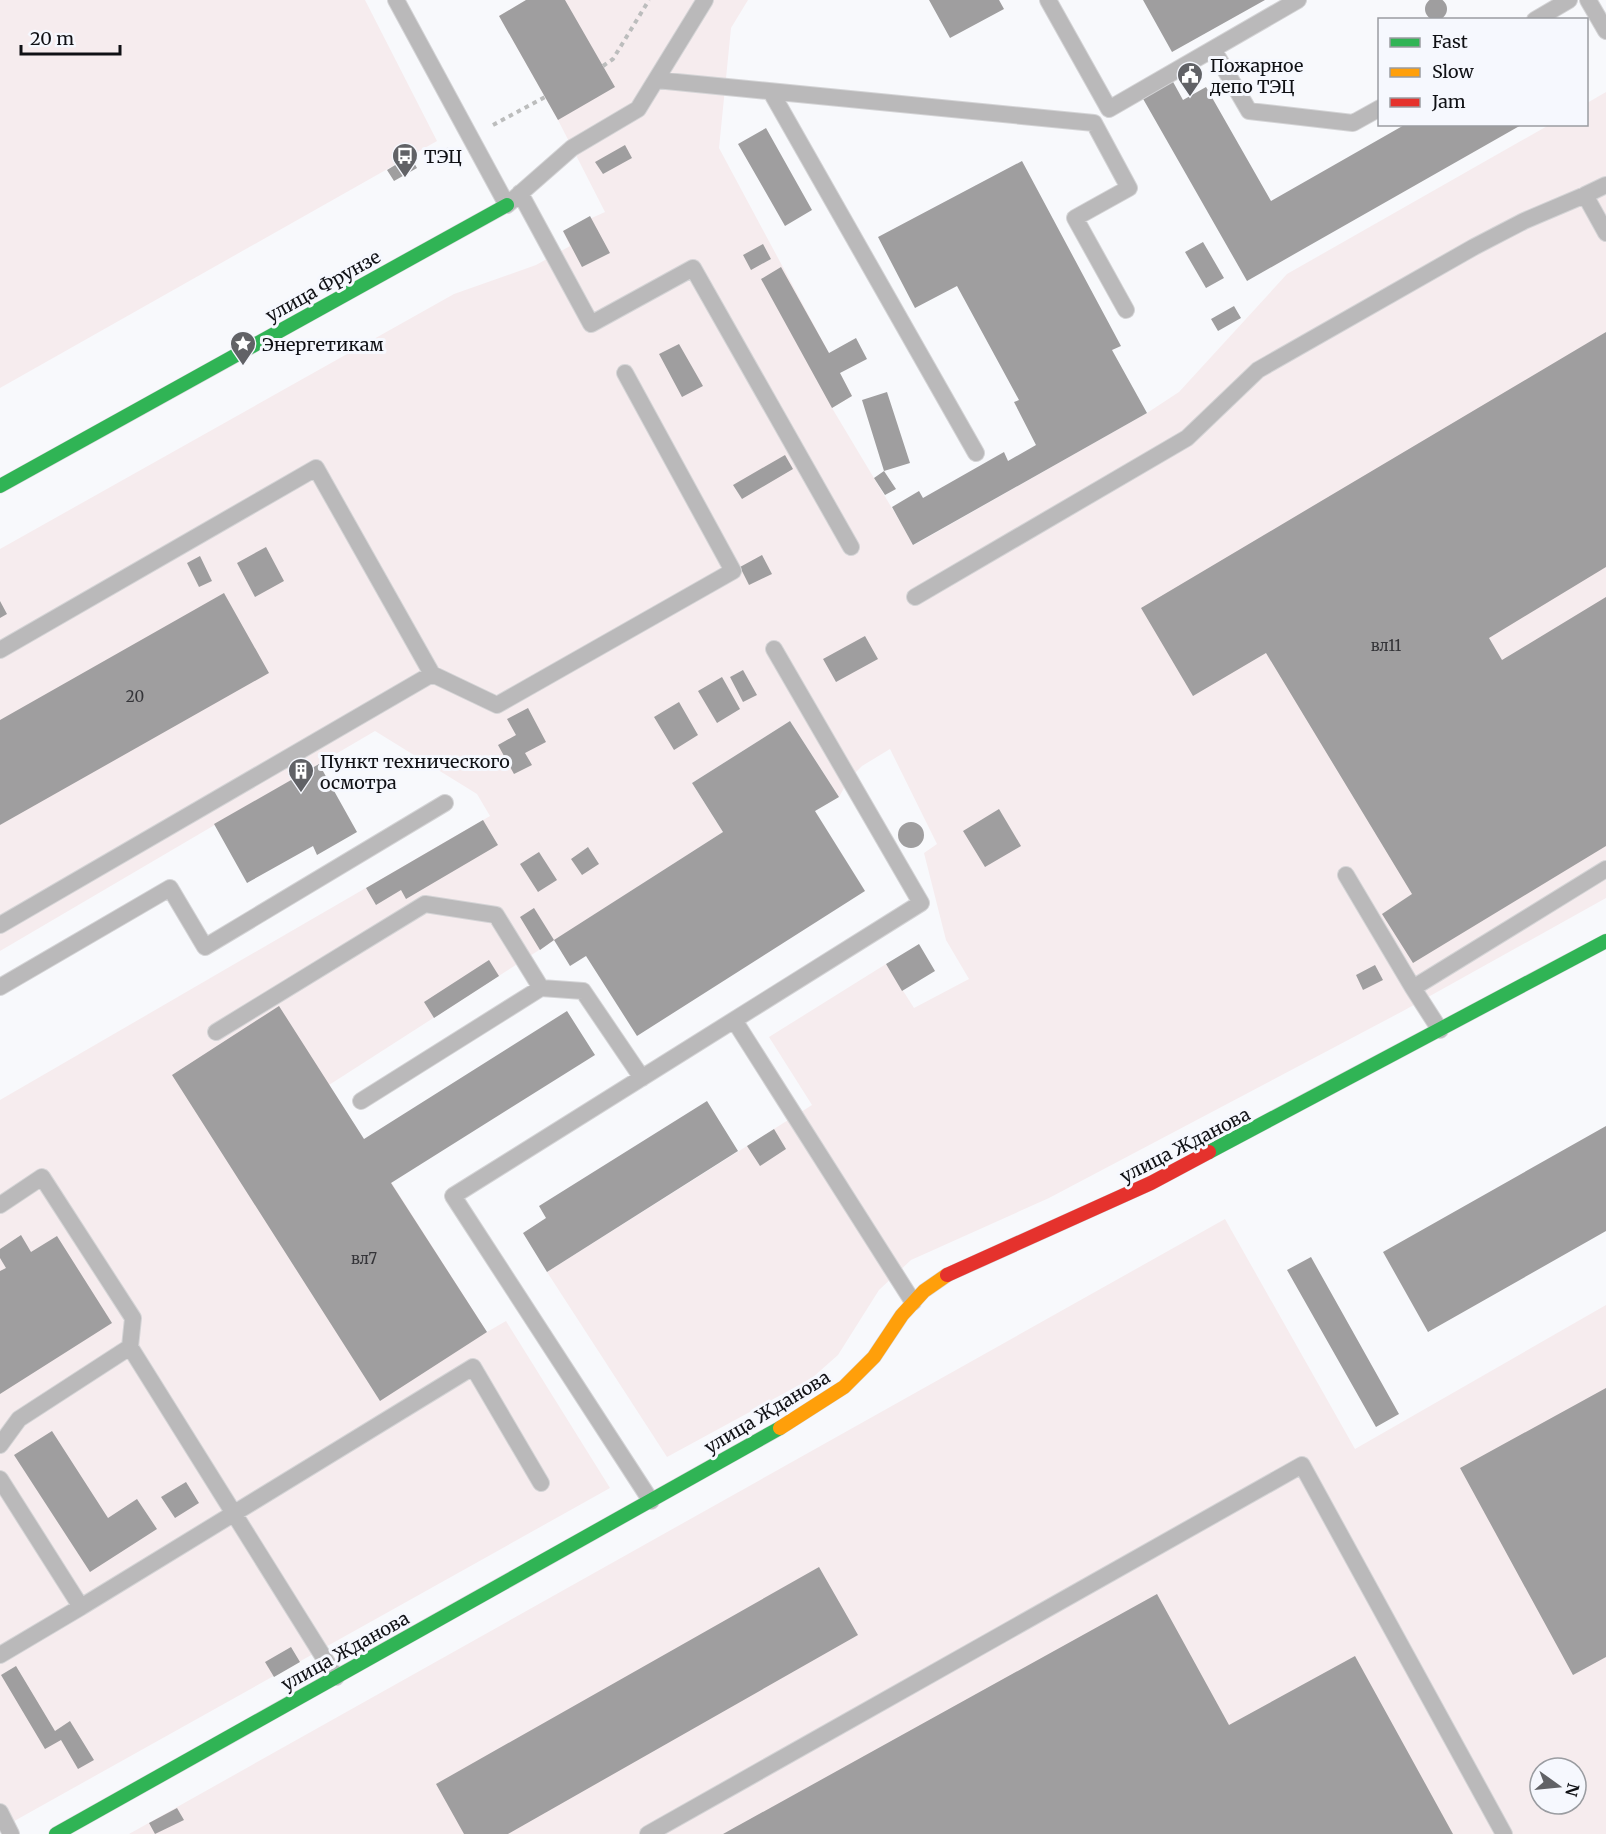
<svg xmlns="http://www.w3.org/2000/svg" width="1606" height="1834" font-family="Merriweather,serif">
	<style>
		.industrial { fill: #f6ecee; fill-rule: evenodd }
		.building { fill: #9f9e9f }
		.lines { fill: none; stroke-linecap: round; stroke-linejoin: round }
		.lane-casing { stroke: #d4d4d6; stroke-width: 18 }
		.fast-casing { stroke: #d4d4d6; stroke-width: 15 }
		.slow-casing { stroke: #d4d4d6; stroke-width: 15 }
		.jam-casing { stroke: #d4d4d6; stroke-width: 15 }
		.path { stroke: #bcbdbd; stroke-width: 4; stroke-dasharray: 4.5 4.5; stroke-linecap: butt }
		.lane { stroke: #bab9ba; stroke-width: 16 }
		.fast { stroke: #30b455; stroke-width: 14 }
		.slow { stroke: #ff9f0a; stroke-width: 14 }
		.jam { stroke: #e5322d; stroke-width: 14 }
		.labels { text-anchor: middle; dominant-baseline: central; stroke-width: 6; stroke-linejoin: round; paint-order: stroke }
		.number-label { font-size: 15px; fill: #343438 }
		.poi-label { font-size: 18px; fill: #101115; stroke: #f6f8fe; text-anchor: start }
		.street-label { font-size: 18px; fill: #101115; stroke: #f6f8fe }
	</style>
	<rect width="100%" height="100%" fill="#f8f9fc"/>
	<path class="industrial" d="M0 0H365L437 141 0 388Z
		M526 0H748L731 28 719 148 852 396 832 408 914 545 1147 413 1179 392 1287 274 1549 125 1586 124 1587 103 1606 92V898L1403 1011 1049 1198 911 1260 879 1290 838 1355 812 1378 667 1457 547 1272 812 1105 769 1037 886 964 914 1008 969 979 946 940 924 853 937 844 890 749 862 766 849 779 839 797 790 721 692 783 723 832 329 1085 487 1332 506 1321 610 1488 0 1829V1100L490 816 477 794 375 731 0 951V549L454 294 536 265 554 255 570 246 563 231 605 212 558 120 499 16Z
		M1225 1219 1355 1449 1606 1305V1834H129ZM1540 1768H1576V1804H1540Z"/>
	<path class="building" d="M1425 9a11 11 0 1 1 22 0a11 11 0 1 1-22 0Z
		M526 0H565L615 87 558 120 499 16Z
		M929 0H999L1004 9 950 38Z
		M1143 0H1265L1172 52Z
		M1172 80 1183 100 1206 87 1271 201 1406 124H1523L1247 281 1142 97Z
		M766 128 812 210 785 226 738 144Z
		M625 145 632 158 603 174 595 162Z
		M410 156 417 168 394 181 387 170Z
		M1022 161 1121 346 1112 350 1147 413 913 545 892 507 919 491 923 498 1004 452 1008 461 1036 445 1014 402 1019 400 957 286 915 308 878 237Z
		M590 216 610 253 582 267 563 231Z
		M1203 242 1224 278 1206 288 1185 252Z
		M763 244 771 259 751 270 743 255Z
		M781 267 829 353 856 338 867 359 840 373 852 396 832 408 761 279Z
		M1234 306 1241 318 1218 331 1211 319Z
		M1606 332V567L1489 638 1502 660 1606 597V846L1413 963 1382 914 1412 894 1266 653 1193 696 1141 608Z
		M679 344 703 386 682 397 659 354Z
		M887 392 910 463 884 471 896 489 885 495 874 478 884 471 862 400Z
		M785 455 793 469 742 499 733 485Z
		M266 547 284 581 255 597 237 563Z
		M762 555 772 574 749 585 740 567Z
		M200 556 212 581 199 587 187 563Z
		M224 593 269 673 0 825V720Z
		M0 601 7 614 0 618Z
		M865 636 878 659 836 682 823 659Z
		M743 670 757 695 743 702 730 677Z
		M722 677 740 709 717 723 698 691Z
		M679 702 698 735 674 750 654 717Z
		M528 708 546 742 525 753 532 765 514 774 498 745 516 735 507 719Z
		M790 721 839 797 815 811 865 891 637 1036 586 956 570 966 554 940 540 950 520 917 534 908 554 940 723 832 692 783Z
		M319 764 357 832 317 855 313 846 247 883 214 824Z
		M999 809 1021 846 985 867 963 831Z
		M483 820 498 845 406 899 401 890 376 905 366 888Z
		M898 835a13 13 0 1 1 26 0a13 13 0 1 1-26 0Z
		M588 847 599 864 582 875 571 859Z
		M539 852 557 880 538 892 520 864Z
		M919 944 935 971 902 991 886 964Z
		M489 960 499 976 434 1018 424 1002Z
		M1375 965 1383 980 1363 990 1356 975Z
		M279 1006 364 1139 567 1011 595 1055 391 1183 487 1332 380 1401 172 1075Z
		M707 1101 738 1151 547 1272 523 1233 546 1218 539 1206Z
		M1606 1126V1231L1428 1332 1383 1252Z
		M774 1129 786 1149 760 1166 747 1146Z
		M21 1235 31 1252 57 1236 112 1323 0 1394V1271L6 1268 0 1258V1249Z
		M1311 1257 1399 1414 1376 1427 1287 1270Z
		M1606 1388V1657L1573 1675 1460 1468Z
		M52 1431 108 1518 137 1499 157 1529 90 1572 14 1455Z
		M186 1482 199 1503 175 1518 161 1497Z
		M819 1567 858 1635 508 1834H464L436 1784Z
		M1157 1594 1229 1725 1355 1656 1453 1834H723Z
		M291 1647 300 1662 274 1677 265 1662Z
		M16 1666 55 1731 70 1721 94 1760 78 1769 61 1740 45 1749 1 1675Z
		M177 1808 184 1820 155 1834 149 1823Z"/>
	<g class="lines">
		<defs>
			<path id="lane" d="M396 0 507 205 572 148 638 109 705 0
				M1048 0 1109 109 1298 0
				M1588 0 1606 31
				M1535 20 1569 0
				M1213 49 1249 111 1353 123 1380 108
				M656 80 1094 123 1129 188 1075 218 1126 310
				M771 92 976 453
				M520 193 591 324 693 268 851 547
				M1585 195 1606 185
				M915 597 1187 438 1258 370 1474 247 1524 221 1585 195 1606 233
				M0 650 316 468 432 674
				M1346 875 1413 988 1606 869
				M0 925 432 674 497 705 733 571 625 373
				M0 987 170 888 205 947 445 803
				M1413 988 1440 1030
				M734 1020 913 1302
				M216 1032 425 904 496 915 541 988
				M361 1101 541 988 583 991 642 1078
				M0 1205 42 1177 133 1318 130 1347
				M0 1445 19 1419 130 1347 336 1677
				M0 1479 81 1607 473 1367 541 1483
				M651 1501 453 1196 921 903 774 649
				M0 1655 81 1607
				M0 1812 11 1834
				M648 1834 1302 1465 1504 1834"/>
			<path id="fast" d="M0 486 507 205
				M1209 1152 1606 941
				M56 1834 780 1428"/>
			<path id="slow" d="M780 1428 844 1387 874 1357 902 1315 924 1291 947 1275"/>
			<path id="jam" d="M947 1275 1151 1183 1209 1152"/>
		</defs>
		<use href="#lane" class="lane-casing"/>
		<use href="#fast" class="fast-casing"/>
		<use href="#slow" class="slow-casing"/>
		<use href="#jam" class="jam-casing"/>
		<path class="path" d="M603 66 613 59 649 0
			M493 125 545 97
			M437 155 449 149"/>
		<use href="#lane" class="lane"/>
		<use href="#fast" class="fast"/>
		<use href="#slow" class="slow"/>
		<use href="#jam" class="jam"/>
	</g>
	<defs>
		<symbol id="civic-pin" viewBox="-11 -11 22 30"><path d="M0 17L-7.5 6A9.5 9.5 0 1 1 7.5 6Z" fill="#616266" stroke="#f6f8fe"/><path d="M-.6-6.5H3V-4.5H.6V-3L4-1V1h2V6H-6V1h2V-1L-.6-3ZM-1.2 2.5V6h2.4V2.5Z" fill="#fff"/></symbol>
		<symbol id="bus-pin" viewBox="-11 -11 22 30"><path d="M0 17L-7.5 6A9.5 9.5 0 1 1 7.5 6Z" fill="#616266" stroke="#f6f8fe"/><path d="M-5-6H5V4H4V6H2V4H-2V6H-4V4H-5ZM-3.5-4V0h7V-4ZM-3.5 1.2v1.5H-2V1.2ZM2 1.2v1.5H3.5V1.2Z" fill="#fff"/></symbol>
		<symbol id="sight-pin" viewBox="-11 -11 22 30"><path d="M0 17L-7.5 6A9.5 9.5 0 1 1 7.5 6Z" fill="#616266" stroke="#f6f8fe"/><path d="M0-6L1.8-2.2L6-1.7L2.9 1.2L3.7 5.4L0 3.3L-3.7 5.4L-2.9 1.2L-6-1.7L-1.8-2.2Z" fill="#fff"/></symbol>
		<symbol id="building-pin" viewBox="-11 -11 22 30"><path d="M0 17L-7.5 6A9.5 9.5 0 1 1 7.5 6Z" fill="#616266" stroke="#f6f8fe"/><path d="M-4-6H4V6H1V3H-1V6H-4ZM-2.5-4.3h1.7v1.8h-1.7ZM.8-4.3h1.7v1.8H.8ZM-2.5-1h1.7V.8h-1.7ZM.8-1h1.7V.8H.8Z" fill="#fff"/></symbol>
	</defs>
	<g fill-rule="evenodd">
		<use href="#civic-pin" x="1175" y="60" width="30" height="40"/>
		<use href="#bus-pin" x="390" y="141" width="30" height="40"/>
		<use href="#sight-pin" x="228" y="329" width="30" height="40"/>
		<use href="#building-pin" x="286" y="756" width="30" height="40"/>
	</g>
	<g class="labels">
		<g class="number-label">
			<text x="1386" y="645">вл11</text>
			<text x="135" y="696">20</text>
			<text x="364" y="1258">вл7</text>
		</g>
		<g class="poi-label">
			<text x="1210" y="65">Пожарное<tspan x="1210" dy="21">депо ТЭЦ</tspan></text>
			<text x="424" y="156">ТЭЦ</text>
			<text x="262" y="344">Энергетикам</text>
			<text x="320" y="761">Пункт технического<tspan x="320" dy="21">осмотра</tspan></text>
		</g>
		<g class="street-label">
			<text transform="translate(323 286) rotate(-29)">улица Фрунзе</text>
			<text transform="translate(1185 1145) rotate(-27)">улица Жданова</text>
			<text transform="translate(767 1412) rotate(-31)">улица Жданова</text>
			<text transform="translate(345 1651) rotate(-29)">улица Жданова</text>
		</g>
	</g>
	<rect x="1378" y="18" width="210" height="108" fill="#f6f8fe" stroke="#9a9ca1" stroke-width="1.5"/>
	<rect x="1390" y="38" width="30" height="9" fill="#30b455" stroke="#9a9ca1" stroke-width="1.5"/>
	<text x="1432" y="48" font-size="18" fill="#101115">Fast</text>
	<rect x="1390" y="68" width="30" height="9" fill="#ff9f0a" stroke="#9a9ca1" stroke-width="1.5"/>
	<text x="1432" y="78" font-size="18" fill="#101115">Slow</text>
	<rect x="1390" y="98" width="30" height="9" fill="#e5322d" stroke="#9a9ca1" stroke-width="1.5"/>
	<text x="1432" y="108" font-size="18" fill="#101115">Jam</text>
	<g transform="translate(1558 1786) rotate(105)"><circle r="28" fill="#f6f8fe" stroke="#9a9ca1" stroke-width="1.5"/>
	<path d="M0-4.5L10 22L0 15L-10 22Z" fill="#616266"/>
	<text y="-9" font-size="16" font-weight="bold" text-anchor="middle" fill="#101115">N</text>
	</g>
	<path d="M21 45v9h99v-9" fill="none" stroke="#101115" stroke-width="3"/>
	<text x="30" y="45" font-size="18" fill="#101115" stroke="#f6f8fe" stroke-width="4.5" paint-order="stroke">20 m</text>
</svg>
